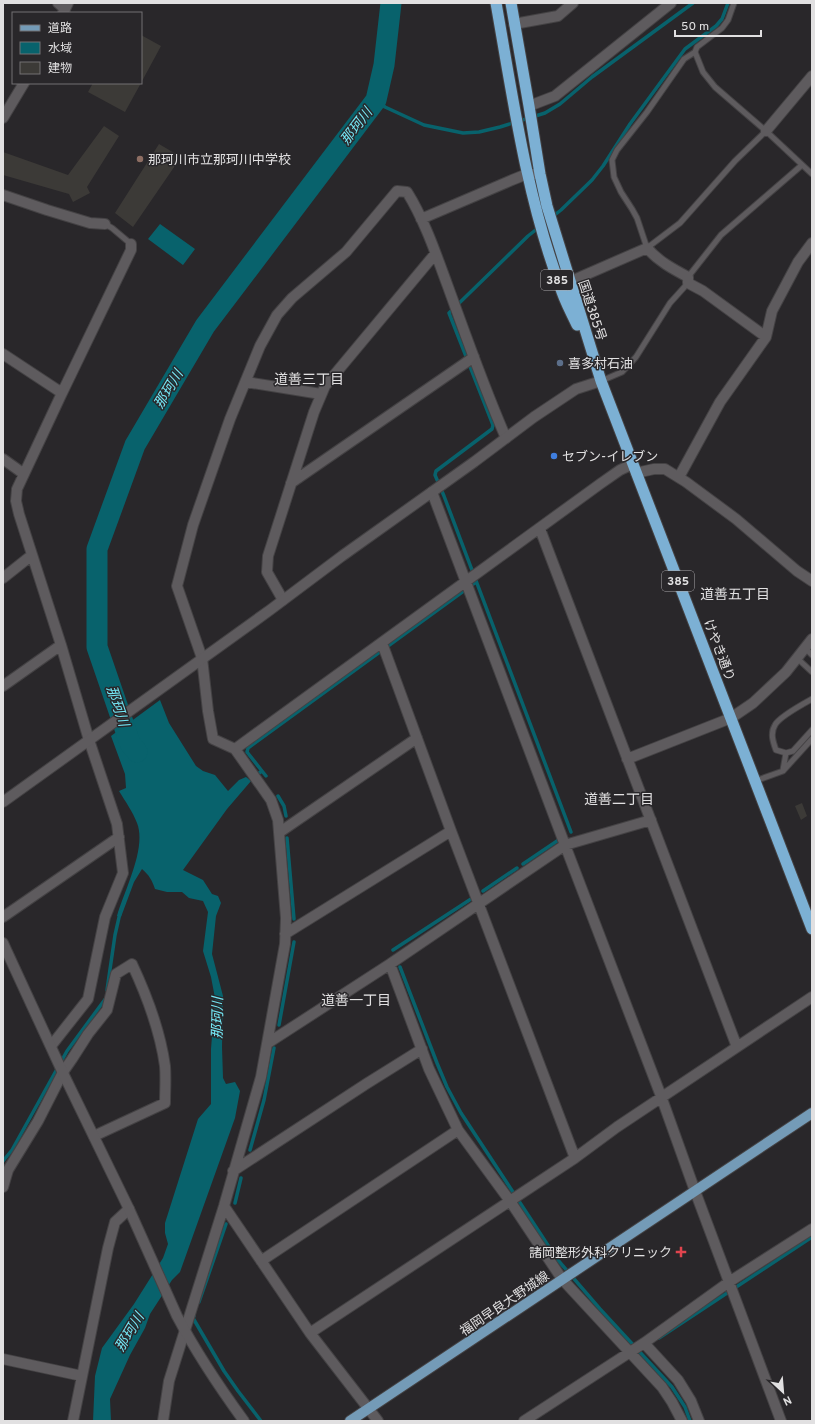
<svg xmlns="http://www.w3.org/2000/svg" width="815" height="1424" viewBox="0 0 815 1424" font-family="Overpass,'Noto Sans JP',sans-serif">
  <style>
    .water { fill: #08626c }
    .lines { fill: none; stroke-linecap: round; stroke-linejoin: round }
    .stream { stroke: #08626c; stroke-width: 3.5 }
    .river { stroke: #08626c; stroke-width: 21 }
    .building { fill: #3c3a37 }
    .service-casing { stroke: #444244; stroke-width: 7 }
    .minor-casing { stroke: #444244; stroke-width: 12 }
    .tertiary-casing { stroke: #444244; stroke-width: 12 }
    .primary-casing { stroke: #444244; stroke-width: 12 }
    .trunk-casing { stroke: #444244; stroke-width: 13 }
    .service { stroke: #5e5b5e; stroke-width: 5 }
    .minor { stroke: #5e5b5e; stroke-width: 10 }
    .tertiary { stroke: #5e5b5e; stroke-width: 10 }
    .primary { stroke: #749bb7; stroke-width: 10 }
    .trunk { stroke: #7cb0d4; stroke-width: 11 }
    .education-dot { fill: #8d6e63; stroke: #29272a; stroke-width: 1.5 }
    .service-dot { fill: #5c6f8a; stroke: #29272a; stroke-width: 1.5 }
    .shop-dot { fill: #3f7fe0; stroke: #29272a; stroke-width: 1.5 }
    .health-dot { fill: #e0444e; stroke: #29272a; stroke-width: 1.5 }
    .labels { text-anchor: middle; stroke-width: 3; stroke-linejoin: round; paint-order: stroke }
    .shield { fill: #29272a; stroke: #aaa8aa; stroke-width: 1 }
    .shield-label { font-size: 12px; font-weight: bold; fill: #e1e0e1 }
    .poi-label { font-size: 13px; fill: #e1e0e1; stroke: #29272a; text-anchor: start }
    .street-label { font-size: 13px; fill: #e1e0e1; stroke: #29272a }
    .water-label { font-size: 14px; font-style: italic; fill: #74e7f5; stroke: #29272a }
    .neighbourhood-label { font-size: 14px; fill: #e1e0e1; stroke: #29272a }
  </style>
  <rect width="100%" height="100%" fill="#29272a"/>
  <path class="water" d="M 160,224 L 195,249 L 183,265 L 148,239 Z
    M 160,700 L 169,723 L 196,766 L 203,771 L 215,775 L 228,791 L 239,780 L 246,777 L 251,781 L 227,809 L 183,870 L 203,880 L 212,894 L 218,896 L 221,903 L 216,916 L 212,954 L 223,996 L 222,1047 L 223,1078 L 226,1084 L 235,1082 L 240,1091 L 235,1118 L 180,1272 L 172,1280 L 150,1314 L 145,1328 L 130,1355 L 110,1399 L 111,1421 L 93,1421 L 95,1376 L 102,1348 L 134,1304 L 163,1258 L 168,1244 L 165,1233 L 165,1223 L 198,1119 L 211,1104 L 211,1049 L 215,998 L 211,977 L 203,951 L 208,912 L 203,901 L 189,898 L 182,892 L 167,892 L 155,889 C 152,880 149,875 142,869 L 134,882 L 121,917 L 117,916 C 124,891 147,848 137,823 C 133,812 125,801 119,791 L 126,788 L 125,774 L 111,736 Z"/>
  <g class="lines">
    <path class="stream" d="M 376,100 L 385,107 L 424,125 L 463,133 L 479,132 L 500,127 L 545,113 L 560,104 L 592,77 L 693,3
      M 262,771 L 266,776
      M 259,773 L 262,771 L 247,752 L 248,748 L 476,582
      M 278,796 L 284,806 L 286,816
      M 571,832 L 444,496 L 435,475 L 436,471 L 492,429 L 493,425 L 449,313 L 528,236 L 561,210 L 592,180 L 603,166 L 630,124 L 685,49 L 716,26 L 722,19 L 728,3
      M 287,838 L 294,919
      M 523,864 L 560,839
      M 483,891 L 517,868
      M 393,950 L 471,899
      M 400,967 L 437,1063 L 447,1087 L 461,1113 L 557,1259 L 600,1309 L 672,1387 L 685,1407 L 690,1421
      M 107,990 L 115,935 L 120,913
      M 279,1025 L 294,942
      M 250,1150 L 264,1100 L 274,1048
      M 3,1161 L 12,1150 L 67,1051 L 106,998
      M 235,1203 L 241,1178
      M 199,1302 L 226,1224
      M 194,1316 L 193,1318 L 224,1371 L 238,1391 L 261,1421
      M 659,1338 L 812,1237"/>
    <path class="river" d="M 137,752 L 130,743 L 97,647 L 97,549 L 135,445 L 205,326 L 376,100 L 384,65 L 391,3"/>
  </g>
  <path class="building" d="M 141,35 L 161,46 L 141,83 Z
    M 93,83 L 141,83 L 125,112 L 88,92 Z
    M 104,126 L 119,136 L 87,187 L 90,193 L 73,202 L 69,194 L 3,175 L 3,152 L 68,175 Z
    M 159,144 L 181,157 L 133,227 L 115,213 Z
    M 802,803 L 807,816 L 801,820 L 795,806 Z"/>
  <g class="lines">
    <defs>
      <path id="service" d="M 734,3 L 728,20 L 722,28 L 697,47 L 695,52 L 703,72 L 715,87 L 766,131 L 812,174
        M 695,52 L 684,59 L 647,112 L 617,150 L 612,160 L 614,177 L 621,192 L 632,209 L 637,218 L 647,248 L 680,223 L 735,161 L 766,131
        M 105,224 L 112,228 L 131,244
        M 688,277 L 721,235 L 802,165
        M 601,381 L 622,372 L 636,357 L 670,303 L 688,283
        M 805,648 L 812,655
        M 797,658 L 812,672
        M 812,699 C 803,704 779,717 775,725 C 770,733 773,742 776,750 L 786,753 L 793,751 L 812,730
        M 783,770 L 786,753
        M 755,781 L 783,771 L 812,739"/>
      <path id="minor" d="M 58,3 L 65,9
        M 514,24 L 558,16 L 573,3
        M 529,106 L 555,96 L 671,3
        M 766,131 L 812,76
        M 3,195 L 47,210 L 90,223 L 105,224
        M 421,219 L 512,180 L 527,174 L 540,174
        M 569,282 L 647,248 C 658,261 673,269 688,277 L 688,283 L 703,291 L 766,337
        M 3,354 L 62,393 L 131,250 L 131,244
        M 246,382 L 321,394
        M 3,459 L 24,474
        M 636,473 L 654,469 L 665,469 L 686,482 L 736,519 L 797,571 L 812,581
        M 679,477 L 720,402 L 766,337 L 772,311 L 798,262 L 812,243
        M 291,483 L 474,357
        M 432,492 L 565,845 L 661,1096 L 695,1191 L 781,1421
        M 540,529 L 737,1047
        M 3,578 L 32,555
        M 283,600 L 267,572 L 268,556 L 314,412 L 325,386 L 435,254
        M 382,643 L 451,831 L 575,1158
        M 3,686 L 61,645
        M 235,749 L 600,484 L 620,470 L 633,464
        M 627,759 L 731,718 L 753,703 L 786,672 L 812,639
        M 280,832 L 417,738
        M 3,917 L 119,837
        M 285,934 L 451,831
        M 390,964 L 429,1069 L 458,1130 L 510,1201 L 562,1279 L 662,1387 L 672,1402 L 682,1421
        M 268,1043 L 390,964 L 565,845 L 651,820
        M 51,1046 L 88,999 L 105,917 L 123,873 L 117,824 L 89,740 L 61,645 L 19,514 L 16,501 L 17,489 L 62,393
        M 233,1171 L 366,1084 L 422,1049
        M 3,1187 L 8,1170 L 38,1121 L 63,1072 L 72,1059 L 88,1034 L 107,1010 L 116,974 L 132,964 C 147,996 160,1030 165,1066 C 166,1078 165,1091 165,1103 L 94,1136
        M 224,1206 L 310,1333 L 378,1421
        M 261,1261 L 458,1130
        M 310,1333 L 575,1158 L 617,1127 L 812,997
        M 644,1343 L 678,1380 L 691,1401 L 699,1421
        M 3,1359 L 82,1376
        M 73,1421 L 108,1248 L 115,1222 L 129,1209
        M 163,1421 L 169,1381 L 224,1206 L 261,1077 L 285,944 L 286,918 L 278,820 L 271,800 L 235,749 L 213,739 L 208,711 L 202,658 L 177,586 L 193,525 L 230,419 L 260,346 L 277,315 L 292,298 L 346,252 L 397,191 L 407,192 C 424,219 436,254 447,284 C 466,336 484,388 506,438
        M 524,1421 L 644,1343 L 729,1282 L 812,1229"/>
      <path id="tertiary" d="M 63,13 L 68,3
        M 3,118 L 24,83
        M 3,802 L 270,610 L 342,556 L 474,462 L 534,417 L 576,389 L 601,381
        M 3,943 L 62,1071 L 129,1209 L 177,1316 C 196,1352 220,1388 244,1421"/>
      <path id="primary" d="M 350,1421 L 812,1113"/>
      <path id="trunk" d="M 496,3 C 513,98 526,195 560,286 C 564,300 571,312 577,325
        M 511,3 L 529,106 L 540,174 L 547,206 L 601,381 L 812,929"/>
    </defs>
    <use href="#service" class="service-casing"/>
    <use href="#minor" class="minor-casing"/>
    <use href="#tertiary" class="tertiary-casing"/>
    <use href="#primary" class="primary-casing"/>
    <use href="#trunk" class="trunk-casing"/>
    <use href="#service" class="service"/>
    <use href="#minor" class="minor"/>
    <use href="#tertiary" class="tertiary"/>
    <use href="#primary" class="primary"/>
    <use href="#trunk" class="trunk"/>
  </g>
  <circle class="education-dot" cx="140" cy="159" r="4"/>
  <circle class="service-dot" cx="560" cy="363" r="4"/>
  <circle class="shop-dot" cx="554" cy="456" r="4"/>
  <path class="health-dot" d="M679 1246h4v4h4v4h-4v4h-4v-4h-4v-4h4z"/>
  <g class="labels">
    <g class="shield">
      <rect x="541" y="270" width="32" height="20" rx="3"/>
      <rect x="662" y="571" width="32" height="20" rx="3"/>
    </g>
    <g class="shield-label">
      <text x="557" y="284">385</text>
      <text x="678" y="585">385</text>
    </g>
    <g class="poi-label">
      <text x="148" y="164">那珂川市立那珂川中学校</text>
      <text x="568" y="368">喜多村石油</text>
      <text x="562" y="461">セブン-イレブン</text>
      <text x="672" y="1257" text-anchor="end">諸岡整形外科クリニック</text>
    </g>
    <g class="street-label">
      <text transform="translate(593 310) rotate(72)" y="5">国道385号</text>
      <text transform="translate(720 650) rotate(69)" y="5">けやき通り</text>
      <text transform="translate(504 1303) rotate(-34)" y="5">福岡早良大野城線</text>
    </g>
    <g class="water-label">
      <text transform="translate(356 126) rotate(-53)" y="5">那珂川</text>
      <text transform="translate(168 389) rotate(-59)" y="5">那珂川</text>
      <text transform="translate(118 706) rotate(71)" y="5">那珂川</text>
      <text transform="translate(217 1018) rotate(-89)" y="5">那珂川</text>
      <text transform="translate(129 1332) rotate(-59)" y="5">那珂川</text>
    </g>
    <g class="neighbourhood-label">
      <text x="309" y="384">道善三丁目</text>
      <text x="735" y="599">道善五丁目</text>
      <text x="619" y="804">道善二丁目</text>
      <text x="356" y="1005">道善一丁目</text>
    </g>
  </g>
  <rect width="815" height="1424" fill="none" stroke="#e1e0e1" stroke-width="8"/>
  <rect x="12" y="12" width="130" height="72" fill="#29272a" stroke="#737173"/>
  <rect x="20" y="25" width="20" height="6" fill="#749bb7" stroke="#737173"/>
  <text x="48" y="32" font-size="12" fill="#e1e0e1">道路</text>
  <rect x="20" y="42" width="20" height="12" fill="#08626c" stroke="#737173"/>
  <text x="48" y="52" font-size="12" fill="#e1e0e1">水域</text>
  <rect x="20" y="62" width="20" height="12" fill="#3c3a37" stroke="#737173"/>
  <text x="48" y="72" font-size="12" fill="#e1e0e1">建物</text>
  <g transform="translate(783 1392) rotate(154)" stroke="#29272a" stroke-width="3" paint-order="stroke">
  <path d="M0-3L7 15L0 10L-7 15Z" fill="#e1e0e1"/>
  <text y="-6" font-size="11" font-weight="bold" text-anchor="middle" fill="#e1e0e1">N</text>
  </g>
  <path d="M675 30v6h86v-6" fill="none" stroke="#e1e0e1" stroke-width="2"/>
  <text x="681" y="30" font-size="12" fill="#e1e0e1" stroke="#29272a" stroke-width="3" paint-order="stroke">50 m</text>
</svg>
